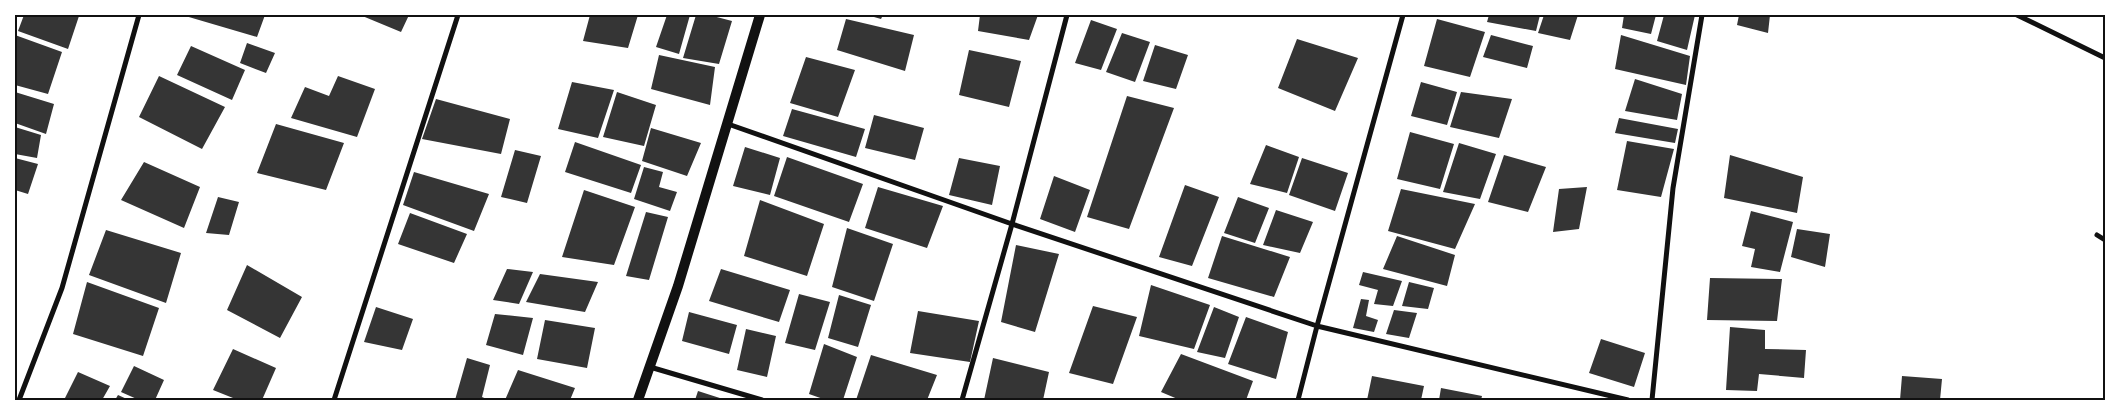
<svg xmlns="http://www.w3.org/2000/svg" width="2120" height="415" viewBox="0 0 2120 415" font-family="'Varela Round',sans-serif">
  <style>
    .building { fill: #353535 }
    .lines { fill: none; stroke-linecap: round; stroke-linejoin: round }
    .minor { stroke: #111; stroke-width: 5 }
    .secondary { stroke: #111; stroke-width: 10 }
    .neatline { fill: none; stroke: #111; stroke-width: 2 }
  </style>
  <rect width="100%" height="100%" fill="#fff"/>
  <path class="building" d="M 24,15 L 79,16 L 68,49 L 18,31 Z
    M 182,15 L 265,15 L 257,37 Z
    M 360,15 L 409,15 L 401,32 Z
    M 590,15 L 638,15 L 628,48 L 583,41 Z
    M 667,15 L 690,15 L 679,54 L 656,47 Z
    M 696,15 L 709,15 L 732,21 L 719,64 L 683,58 Z
    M 867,15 L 883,15 L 881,19 Z
    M 980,15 L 1038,15 L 1029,40 L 978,31 Z
    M 1489,15 L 1540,15 L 1536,31 L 1487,22 Z
    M 1544,15 L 1578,15 L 1570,40 L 1538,33 Z
    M 1624,15 L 1656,15 L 1651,34 L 1622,28 Z
    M 1664,15 L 1695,15 L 1687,50 L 1657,41 Z
    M 1739,15 L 1770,15 L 1768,33 L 1737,25 Z
    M 846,19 L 914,35 L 905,71 L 837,50 Z
    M 1437,19 L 1485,32 L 1470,77 L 1424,66 Z
    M 1091,20 L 1117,29 L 1101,70 L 1075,63 Z
    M 1122,33 L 1150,42 L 1135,82 L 1106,72 Z
    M 15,35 L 62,52 L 48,94 L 15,85 Z
    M 1491,35 L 1533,46 L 1527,68 L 1483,57 Z
    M 1621,35 L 1690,56 L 1686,85 L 1615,69 Z
    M 1297,39 L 1358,58 L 1335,111 L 1278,88 Z
    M 247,43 L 275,53 L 266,73 L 240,63 Z
    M 1155,45 L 1188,55 L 1176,89 L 1143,81 Z
    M 191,46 L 245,70 L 232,100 L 177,75 Z
    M 969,50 L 1021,61 L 1009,107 L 959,95 Z
    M 659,55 L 715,67 L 710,105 L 651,89 Z
    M 806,57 L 855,70 L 838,117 L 790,103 Z
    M 159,76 L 225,107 L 202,149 L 139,117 Z
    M 338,76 L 375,89 L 357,137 L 291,118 L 305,87 L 329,96 Z
    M 1635,79 L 1682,94 L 1677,120 L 1625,111 Z
    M 572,82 L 614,90 L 598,138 L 558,129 Z
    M 1421,82 L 1457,92 L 1447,125 L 1411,116 Z
    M 15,92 L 54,104 L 46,134 L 15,123 Z
    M 617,92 L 656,105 L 644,146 L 603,137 Z
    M 1461,92 L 1512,99 L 1499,138 L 1450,127 Z
    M 1127,96 L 1174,108 L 1129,229 L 1087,217 Z
    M 436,99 L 510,119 L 501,154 L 422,139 Z
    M 792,109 L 865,129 L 856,157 L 783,136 Z
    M 874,115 L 924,128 L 915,160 L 865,148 Z
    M 1619,118 L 1678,129 L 1675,143 L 1615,133 Z
    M 276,124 L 344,143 L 326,190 L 257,173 Z
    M 15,127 L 41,135 L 37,158 L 15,154 Z
    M 651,128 L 701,143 L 687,176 L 642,161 Z
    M 1410,132 L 1454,144 L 1440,189 L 1397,179 Z
    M 1627,141 L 1674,149 L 1661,197 L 1617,190 Z
    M 575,142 L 641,165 L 631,193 L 565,172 Z
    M 1459,143 L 1496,154 L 1480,199 L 1443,192 Z
    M 1266,145 L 1299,157 L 1287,193 L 1250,184 Z
    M 745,147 L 780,158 L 770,195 L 733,186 Z
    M 515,150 L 541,156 L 527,203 L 501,197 Z
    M 1504,155 L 1546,167 L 1528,212 L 1488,202 Z
    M 1730,155 L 1803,177 L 1797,213 L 1724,198 Z
    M 787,157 L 863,184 L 849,222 L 774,196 Z
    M 15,158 L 38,164 L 28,194 L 15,190 Z
    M 959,158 L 1000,166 L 992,205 L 949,195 Z
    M 1302,158 L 1348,173 L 1335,211 L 1289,195 Z
    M 144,162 L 200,187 L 184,228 L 121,200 Z
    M 644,167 L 663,172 L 659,187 L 677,192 L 670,211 L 634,199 Z
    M 414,172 L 489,194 L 474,231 L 403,205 Z
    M 1054,176 L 1090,190 L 1075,232 L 1040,219 Z
    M 1185,185 L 1219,197 L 1192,266 L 1159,257 Z
    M 878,187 L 943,206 L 927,248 L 865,228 Z
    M 1587,187 L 1579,229 L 1553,232 L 1559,189 Z
    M 1401,189 L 1475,204 L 1455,249 L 1388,231 Z
    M 584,190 L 635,207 L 614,265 L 562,257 Z
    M 218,197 L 239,202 L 229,235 L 206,233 Z
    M 1238,197 L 1269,208 L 1255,243 L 1224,233 Z
    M 760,200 L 824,224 L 807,276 L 744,256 Z
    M 1276,210 L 1313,222 L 1300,253 L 1263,245 Z
    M 1751,211 L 1793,222 L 1780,272 L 1751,267 L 1755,249 L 1742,246 Z
    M 646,212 L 668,217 L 649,280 L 626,276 Z
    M 410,213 L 467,234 L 454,263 L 398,244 Z
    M 847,228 L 893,244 L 874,301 L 832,287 Z
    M 1797,229 L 1830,234 L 1825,267 L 1791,257 Z
    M 106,230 L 181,253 L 166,303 L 89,275 Z
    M 1222,236 L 1290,257 L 1274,297 L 1208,278 Z
    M 1397,236 L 1455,255 L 1447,286 L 1383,269 Z
    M 1016,245 L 1059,254 L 1035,332 L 1001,322 Z
    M 247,265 L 302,297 L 280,338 L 227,310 Z
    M 507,269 L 533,272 L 519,304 L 493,300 Z
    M 721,269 L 790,290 L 779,322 L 709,301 Z
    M 1363,272 L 1402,281 L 1393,306 L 1374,304 L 1378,290 L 1359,285 Z
    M 540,274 L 598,282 L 585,312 L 526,302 Z
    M 1710,278 L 1782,279 L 1777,321 L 1707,320 Z
    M 87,282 L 159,308 L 143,356 L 73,334 Z
    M 1409,282 L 1434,288 L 1428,309 L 1402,306 Z
    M 1151,285 L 1210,305 L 1194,349 L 1139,336 Z
    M 799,294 L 830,302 L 815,350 L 785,343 Z
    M 839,295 L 871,305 L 858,347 L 828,338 Z
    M 1361,299 L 1369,300 L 1366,316 L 1378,320 L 1374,332 L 1353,328 Z
    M 1093,306 L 1137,317 L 1113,384 L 1069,373 Z
    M 376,307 L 413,319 L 402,350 L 364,342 Z
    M 1214,307 L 1239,317 L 1225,358 L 1197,352 Z
    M 1394,310 L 1417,313 L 1409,338 L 1386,334 Z
    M 918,311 L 979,321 L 970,362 L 910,353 Z
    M 689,312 L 737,325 L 729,354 L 682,341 Z
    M 495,314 L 533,318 L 523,355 L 486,345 Z
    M 1246,317 L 1288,332 L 1276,379 L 1228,364 Z
    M 545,320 L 595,328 L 587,368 L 537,359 Z
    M 1730,327 L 1765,330 L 1765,349 L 1806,350 L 1804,378 L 1759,374 L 1757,391 L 1726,390 Z
    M 746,329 L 776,336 L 767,377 L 737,370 Z
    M 1601,339 L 1645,353 L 1634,387 L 1589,373 Z
    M 824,344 L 857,357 L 843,400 L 826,400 L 809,394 Z
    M 233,349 L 276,368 L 262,400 L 238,400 L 213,390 Z
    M 1181,354 L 1253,381 L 1246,400 L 1180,400 L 1161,392 Z
    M 871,355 L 937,375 L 927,400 L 856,400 Z
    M 467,358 L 490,365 L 482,397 L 489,400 L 455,400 Z
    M 993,358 L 1049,372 L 1043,400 L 984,400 Z
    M 134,366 L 164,380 L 155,400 L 139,400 L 121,392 Z
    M 518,370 L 575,388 L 570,400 L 505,400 Z
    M 78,372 L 110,386 L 102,400 L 64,400 Z
    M 1372,376 L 1424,386 L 1421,400 L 1367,400 Z
    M 1902,376 L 1942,379 L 1940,400 L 1900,400 Z
    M 1441,388 L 1482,396 L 1481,400 L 1439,400 Z
    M 698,391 L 726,400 L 695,400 Z
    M 118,395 L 129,400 L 115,400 Z"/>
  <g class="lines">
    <path class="minor" d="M 2017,15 L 2105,58
      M 728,124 L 1012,224 L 1317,326 L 1628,400
      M 2097,235 L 2105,240
      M 650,367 L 762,400
      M 19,400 L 62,288 L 139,15
      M 334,400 L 458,15
      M 962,400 L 1012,224 L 1067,15
      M 1298,400 L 1317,326 L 1403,15
      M 1652,400 L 1673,188 L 1702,15"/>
    <path class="secondary" d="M 638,400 L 678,286 L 760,15"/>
  </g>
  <rect width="2120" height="415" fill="none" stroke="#ffffff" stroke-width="32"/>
  <rect x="16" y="16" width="2088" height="383" class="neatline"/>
</svg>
